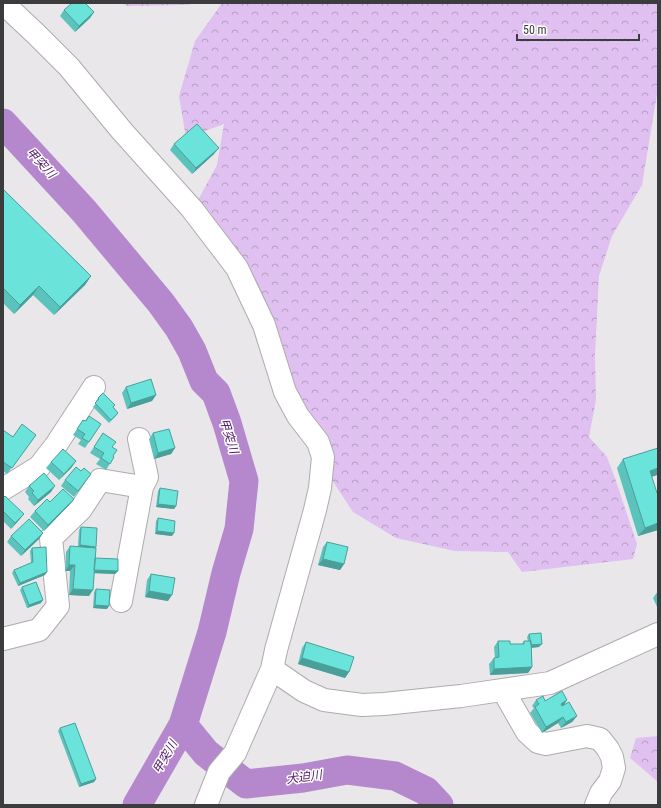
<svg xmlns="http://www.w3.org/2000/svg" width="661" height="808" viewBox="0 0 661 808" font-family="'Roboto Condensed','Noto Sans JP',sans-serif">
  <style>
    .forest { fill: url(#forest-crowns) }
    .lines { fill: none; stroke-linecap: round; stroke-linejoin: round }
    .river { stroke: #b588cd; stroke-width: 29 }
    .minor-casing { stroke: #aeabaf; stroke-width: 24 }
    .minor { stroke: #fff; stroke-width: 22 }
    .wall { fill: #5bc3bc }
    .shaded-wall { fill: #4a9f99 }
    .building { fill: #6ae3db; stroke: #4a9f99 }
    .labels { text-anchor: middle; stroke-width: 3; stroke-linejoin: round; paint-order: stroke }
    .water-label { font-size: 12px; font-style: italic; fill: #51176a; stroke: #fff }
  </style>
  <defs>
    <pattern id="forest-crowns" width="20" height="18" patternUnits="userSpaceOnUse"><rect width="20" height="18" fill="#dfc0f0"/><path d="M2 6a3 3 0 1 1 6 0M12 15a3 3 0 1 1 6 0" fill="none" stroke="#b69dc4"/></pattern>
  </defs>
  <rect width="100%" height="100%" fill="#eae7eb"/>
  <path class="forest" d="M 122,3 L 202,3 L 182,5 L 127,6 Z
    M 222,3 L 658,3 L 658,88 L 642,185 L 612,236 L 599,276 L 595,355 L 596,400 L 589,437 L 607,457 L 615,478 L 637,544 L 633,559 L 522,572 L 508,552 L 455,551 L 396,538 L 353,512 L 330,477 L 297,395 L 282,346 L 258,290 L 223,230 L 197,202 L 217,165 L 224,124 L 186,138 L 179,96 L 195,41 Z
    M 658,736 L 658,782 L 630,758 L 636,738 Z"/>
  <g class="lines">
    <path class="river" d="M 3,123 L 84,211 L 161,303 L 179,328 L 192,351 L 204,381 L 216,393 L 227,423 L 244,481 L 239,529 L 226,573 L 212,632 L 183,725 L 137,805
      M 183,725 L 206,753 L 246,784 L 303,778 L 347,770 L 395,776 L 426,791 L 439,805"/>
    <defs>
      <path id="minor" d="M 3,3 L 36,34 L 69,67 L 122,131 L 192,209 L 237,268 L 264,325 L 285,392 L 298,416 L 318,442 L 323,457 L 320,488 L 315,510 L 276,650 L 272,669 L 235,753 L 219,772 L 206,805
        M 139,439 L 147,477 L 142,487
        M 3,489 L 39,467 L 56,445 L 94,387
        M 3,639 L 39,630 L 58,606 L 51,538 L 81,509 L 100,480 L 142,487 L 121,601
        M 272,669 L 304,691 L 324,700 L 362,705 L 384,704 L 461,696 L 550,683 L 658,634
        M 503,690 L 527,732 L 538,742 L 546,744 L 587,736 L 600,739 L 608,749 L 612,757 L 614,768 L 610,781 L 601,793 L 596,805"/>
    </defs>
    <use href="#minor" class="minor-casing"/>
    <use href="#minor" class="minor"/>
  </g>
  <path class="wall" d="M 64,10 L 94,12 L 90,18 L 75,32 L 60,16 Z
    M 174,144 L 214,154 L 192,174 L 170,150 Z
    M 3,189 L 91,276 L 85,285 L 54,315 L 33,295 L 14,314 L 3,303 Z
    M 126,387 L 156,395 L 152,401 L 127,409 L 122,393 Z
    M 98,398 L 115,405 L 113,408 L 118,413 L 116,416 L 109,423 L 93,407 L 97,402 L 96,401 Z
    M 83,420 L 86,421 L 101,424 L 85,448 L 78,444 L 81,440 L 73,435 Z
    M 3,430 L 13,437 L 36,435 L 7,474 L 3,471 Z
    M 103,433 L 112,447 L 113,456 L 114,457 L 106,470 L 96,464 L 100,459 L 90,453 Z
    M 153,433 L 175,448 L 171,454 L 154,459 L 149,439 Z
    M 623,459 L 652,477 L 658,530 L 638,536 L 617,468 Z
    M 51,462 L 72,467 L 59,480 L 46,468 Z
    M 81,471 L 91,474 L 74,497 L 61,486 L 65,480 Z
    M 29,486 L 51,492 L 34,506 L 28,499 L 29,497 L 25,492 Z
    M 160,488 L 176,506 L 174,509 L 156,507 L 158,491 Z
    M 3,498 L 24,514 L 19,520 L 11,529 L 3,521 Z
    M 74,499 L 69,505 L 44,531 L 30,517 L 35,511 Z
    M 158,518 L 172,536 L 155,534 L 156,521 Z
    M 81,527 L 95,548 L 95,558 L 118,571 L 115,574 L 94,573 L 89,596 L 69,595 L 70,571 L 65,571 L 66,552 L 70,546 L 78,546 L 79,530 Z
    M 43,533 L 39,539 L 21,556 L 7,542 L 11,536 Z
    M 327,542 L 344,564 L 340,570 L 318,565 L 323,547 Z
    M 32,548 L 45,575 L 18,586 L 12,573 L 14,570 L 31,563 L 30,551 Z
    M 151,574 L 168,601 L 145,597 L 147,580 Z
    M 22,587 L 41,603 L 27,608 L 20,590 Z
    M 96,589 L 107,609 L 93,608 L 94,592 Z
    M 658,591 L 658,609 L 653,598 Z
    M 529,634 L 539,647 L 531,648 L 532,667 L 528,673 L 490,675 L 489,664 L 494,658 L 495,658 L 494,647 L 498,641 L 510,644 L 522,644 L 524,641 L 528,641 L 527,637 Z
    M 306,642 L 349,672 L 345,678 L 298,664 L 302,648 Z
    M 536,700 L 545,701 L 567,700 L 564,705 L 577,716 L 572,722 L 561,728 L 558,723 L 542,733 L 530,713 L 534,708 L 532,706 Z
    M 60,728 L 96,779 L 94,782 L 79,787 L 58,731 Z"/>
  <path class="shaded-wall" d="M 94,12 L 90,18 L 75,32 L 79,26 Z
    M 219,148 L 214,154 L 192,174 L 196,168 Z
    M 91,276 L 85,285 L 54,315 L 60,307 Z
    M 39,286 L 33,295 L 14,314 L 20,305 Z
    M 156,395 L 152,401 L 127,409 L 131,403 Z
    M 175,448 L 171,454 L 154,459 L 158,453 Z
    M 76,461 L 72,467 L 59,480 L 64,474 Z
    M 658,468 L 658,475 L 644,479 L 650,471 Z
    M 55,486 L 51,492 L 34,506 L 38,500 Z
    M 74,499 L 69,505 L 44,531 L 48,525 Z
    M 158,504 L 176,506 L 174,509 L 156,507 Z
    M 24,514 L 19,520 L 11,529 L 15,523 Z
    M 658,523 L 658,530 L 638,536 L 645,528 Z
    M 157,531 L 174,533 L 172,536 L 155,534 Z
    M 43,533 L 39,539 L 21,556 L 25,550 Z
    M 80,545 L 96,547 L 93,550 L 78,549 Z
    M 323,559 L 344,564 L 340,570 L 318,565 Z
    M 69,565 L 75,565 L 70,571 L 65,571 Z
    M 94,570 L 118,571 L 115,574 L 92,573 Z
    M 47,572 L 45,575 L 18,586 L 20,583 Z
    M 73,589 L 93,590 L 89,596 L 69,595 Z
    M 149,591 L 172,595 L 168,601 L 145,597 Z
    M 43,600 L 41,603 L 27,608 L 29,605 Z
    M 95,605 L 109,606 L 107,609 L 93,608 Z
    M 542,644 L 539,647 L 528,648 L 530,645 Z
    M 302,658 L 349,672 L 345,678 L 298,664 Z
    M 532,667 L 528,673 L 490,675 L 494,669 Z
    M 567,700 L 563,706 L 561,704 Z
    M 577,716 L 572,722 L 561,728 L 566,722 Z
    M 563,717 L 558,723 L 542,733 L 546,727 Z
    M 96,779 L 94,782 L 79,787 L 81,784 Z"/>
  <path class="building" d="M 72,3 L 85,3 L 94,12 L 79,26 L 64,10 Z
    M 197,124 L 219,148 L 196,168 L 174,144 Z
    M 3,189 L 91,276 L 60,307 L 39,286 L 20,305 L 3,288 Z
    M 151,379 L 156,395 L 131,403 L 126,387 Z
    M 103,393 L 115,405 L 113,407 L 118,413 L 111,420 L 95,403 L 99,399 L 98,398 Z
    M 89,416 L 101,424 L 89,442 L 82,438 L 85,434 L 77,429 L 83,420 L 86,421 Z
    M 22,424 L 36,435 L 12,468 L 3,462 L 3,430 L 13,437 Z
    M 169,429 L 175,448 L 158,453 L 153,433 Z
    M 103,433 L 116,442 L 112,447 L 117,450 L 113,456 L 114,457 L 110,464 L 101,458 L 104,453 L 94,447 Z
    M 658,448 L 658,468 L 650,471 L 657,493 L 658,492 L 658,523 L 645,528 L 623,459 Z
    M 63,449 L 76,461 L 64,474 L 51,462 Z
    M 76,467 L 81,471 L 84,468 L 91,474 L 78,491 L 65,480 Z
    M 44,473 L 55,486 L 38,500 L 32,493 L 34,491 L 29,486 Z
    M 160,488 L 178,491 L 176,506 L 158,504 Z
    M 63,489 L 74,499 L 48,525 L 35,511 L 47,499 L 50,502 Z
    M 5,496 L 24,514 L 15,523 L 4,512 L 3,513 L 3,498 Z
    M 158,518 L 175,521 L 174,533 L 157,531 Z
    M 29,519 L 43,533 L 25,550 L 11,536 Z
    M 81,527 L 97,528 L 96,547 L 80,545 Z
    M 327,542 L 348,547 L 344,564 L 323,559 Z
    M 70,546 L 96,548 L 93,590 L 73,589 L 75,565 L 69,565 Z
    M 46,547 L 47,572 L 20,583 L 14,570 L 33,562 L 32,548 Z
    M 95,558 L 118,559 L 118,571 L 94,570 Z
    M 151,574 L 175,578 L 172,595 L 149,591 Z
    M 36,582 L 43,600 L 29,605 L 22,587 Z
    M 96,589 L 110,590 L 109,606 L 95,605 Z
    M 541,633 L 542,644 L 531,645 L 529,634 Z
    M 498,641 L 510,641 L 510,644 L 524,644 L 524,641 L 531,641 L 532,667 L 494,669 L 494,658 L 499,657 Z
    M 306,642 L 354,657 L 349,672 L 302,658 Z
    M 562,691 L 567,700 L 561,704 L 562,706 L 569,702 L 577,716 L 566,722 L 563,717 L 546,727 L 535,707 L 539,704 L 536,700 L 543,696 L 545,701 Z
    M 75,723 L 96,779 L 81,784 L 60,728 Z"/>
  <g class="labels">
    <g class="water-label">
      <text transform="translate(41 163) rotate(47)" y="4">甲突川</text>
      <text transform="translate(229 436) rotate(72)" y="4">甲突川</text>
      <text transform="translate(165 757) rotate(-60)" y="4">甲突川</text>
      <text transform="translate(304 777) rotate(-8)" y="4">犬迫川</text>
    </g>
  </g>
  <rect width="661" height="808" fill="none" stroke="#3c3b3d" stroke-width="8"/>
  <path d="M517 34v6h122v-6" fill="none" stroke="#3c3b3d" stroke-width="2"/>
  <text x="523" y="34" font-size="12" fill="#3c3b3d" stroke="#ffffff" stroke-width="3" paint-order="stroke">50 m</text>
</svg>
